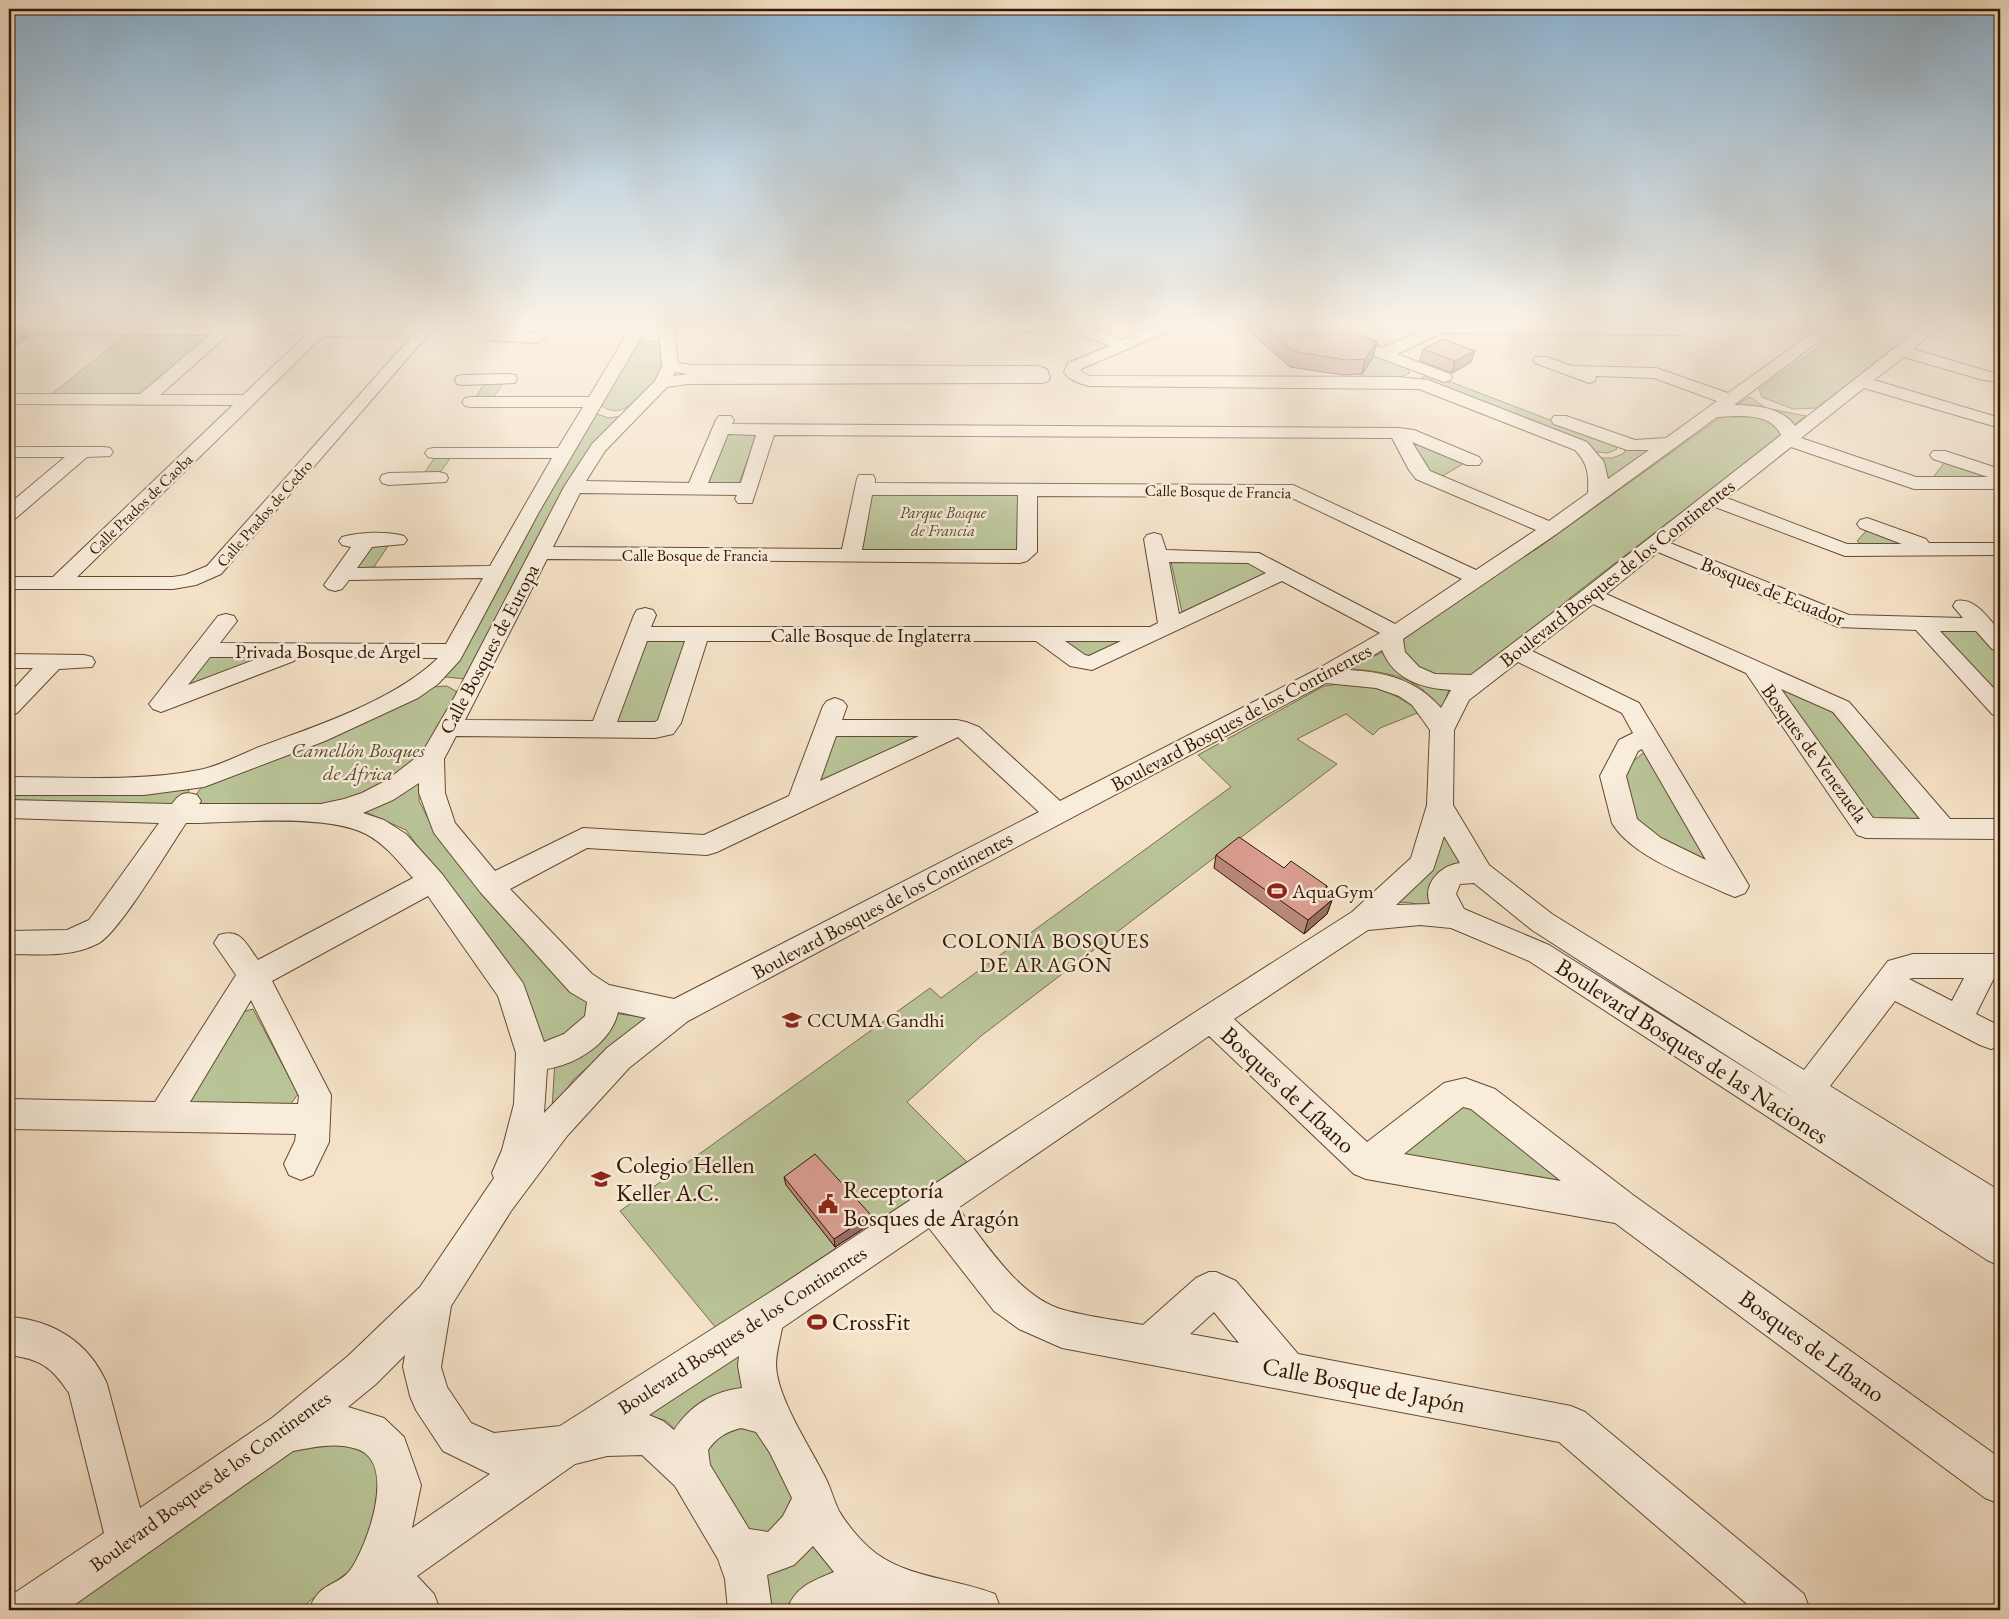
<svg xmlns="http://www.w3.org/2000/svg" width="2009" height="1619" viewBox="0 0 2009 1619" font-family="'EB Garamond',serif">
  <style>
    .green { fill: #b9c498; stroke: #766e4c }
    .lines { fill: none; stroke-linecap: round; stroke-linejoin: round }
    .minor-casing { stroke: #634a32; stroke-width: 2 }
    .minor { fill: #f8ecdb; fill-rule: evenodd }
    .wall { fill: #bc897e; stroke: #321700 }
    .shaded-wall { fill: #996f67; stroke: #321700 }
    .building { fill: #db9f93; stroke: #321700 }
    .labels { text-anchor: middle; stroke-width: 5; stroke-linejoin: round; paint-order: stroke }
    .far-street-label { font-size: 16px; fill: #321700; stroke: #f8ecdb }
    .far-park-label { font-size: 16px; font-style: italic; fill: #5a4b2e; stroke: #f8ecdb }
    .street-label { font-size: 20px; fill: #321700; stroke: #f8ecdb }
    .park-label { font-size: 20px; font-style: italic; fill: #5a4b2e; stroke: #f8ecdb }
    .poi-label { font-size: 20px; fill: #321700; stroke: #f8ecdb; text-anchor: start }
    .neighbourhood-label { font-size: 21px; letter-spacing: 1px; fill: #321700; stroke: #f8ecdb }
    .near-street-label { font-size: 24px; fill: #321700; stroke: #f8ecdb }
    .near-poi-label { font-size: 24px; fill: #321700; stroke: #f8ecdb; text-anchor: start }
  </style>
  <rect width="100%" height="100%" fill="#f5e2c8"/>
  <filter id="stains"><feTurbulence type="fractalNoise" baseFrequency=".004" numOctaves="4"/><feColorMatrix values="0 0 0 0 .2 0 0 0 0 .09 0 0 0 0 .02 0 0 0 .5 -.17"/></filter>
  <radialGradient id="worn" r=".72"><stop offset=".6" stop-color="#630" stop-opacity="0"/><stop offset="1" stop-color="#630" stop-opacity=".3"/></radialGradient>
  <path class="green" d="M 1853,322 L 1926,322 L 1817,408 L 1793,409 L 1762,397 L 1759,389 Z
    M 129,333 L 212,334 L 143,395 L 49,396 Z
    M 657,341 L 662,344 C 662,353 663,364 661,372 C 659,379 650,386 645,391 C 633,403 620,419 602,406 L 606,395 L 639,342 Z
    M 1374,355 L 1407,368 L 1410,373 L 1396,379 L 1359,379 Z
    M 1433,375 L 1615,445 L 1617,449 L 1608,453 L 1597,452 L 1421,380 L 1422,377 Z
    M 490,382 L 504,382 L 493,398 L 475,399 L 482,387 Z
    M 1750,397 L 1766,408 L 1806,416 L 1790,428 L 1732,407 Z
    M 1730,412 L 1775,420 L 1782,435 L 1571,597 L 1480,675 L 1460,678 L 1431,674 L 1402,657 L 1402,640 L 1488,578 L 1538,548 L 1725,414 Z
    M 594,413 L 609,418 L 621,416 L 608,428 L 589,451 L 465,679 L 447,677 L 434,680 Z
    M 724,434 L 758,434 L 738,485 L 706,484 Z
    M 1411,441 L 1466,462 L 1441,477 L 1423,471 Z
    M 1657,448 L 1601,488 L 1597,458 L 1612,458 L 1623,454 L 1626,449 Z
    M 436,456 L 452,456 L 438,475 L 424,473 Z
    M 1945,462 L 1993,478 L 1930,481 Z
    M 870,493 L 1024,494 L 1021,551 L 859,550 Z
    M 1866,531 L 1875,531 L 1904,545 L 1863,545 L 1857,541 Z
    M 390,543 L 374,567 L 350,569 L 366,544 Z
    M 1171,562 L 1251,562 L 1271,572 L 1182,612 Z
    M 1934,629 L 1976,630 L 2000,655 L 2000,702 Z
    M 640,634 L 698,634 L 664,728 L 602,729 Z
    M 1063,640 L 1132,640 L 1089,660 Z
    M 1387,650 L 1451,689 L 1448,692 L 1441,715 C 1426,677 1387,672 1351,669 L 1353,666 Z
    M 206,652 L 277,655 L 168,699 Z
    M 1767,678 L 1833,707 L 1931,824 L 1878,824 Z
    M 1348,683 C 1378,687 1396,693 1420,712 L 1380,728 L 1373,735 L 1346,714 L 1297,739 L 1337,764 L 981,1036 L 907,1102 L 967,1162 L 873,1224 L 817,1162 L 787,1185 L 836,1248 L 716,1328 L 620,1211 L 930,988 L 941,998 L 1231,787 L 1198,755 L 1324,686 Z
    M 447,686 L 459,693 L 413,767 L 338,807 L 201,806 L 195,796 L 204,784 L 431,687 Z
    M 931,731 L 816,786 L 832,733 Z
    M 1648,749 L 1719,872 L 1658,843 L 1631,815 L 1625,768 Z
    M 420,777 L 419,801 L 438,838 L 487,900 L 548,965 L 595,1009 L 588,1025 L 543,1047 L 520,990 L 406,830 L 361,810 Z
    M 193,783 L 182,804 L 163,806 L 9,803 L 9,790 L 172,790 Z
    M 1432,807 L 1470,867 L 1434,911 C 1413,901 1405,901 1382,904 L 1424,837 Z
    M 253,1009 L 298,1094 L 290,1105 L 178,1103 L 230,1015 Z
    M 613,1013 L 634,1016 L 651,1013 L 574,1079 L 552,1109 L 555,1060 Z
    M 1467,1101 L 1590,1191 L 1386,1164 Z
    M 745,1342 L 750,1401 L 678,1439 C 670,1417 662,1419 641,1416 Z
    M 721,1423 L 762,1425 L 795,1489 L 797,1511 L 766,1540 L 749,1535 L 702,1459 Z
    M 350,1435 L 376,1461 L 382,1500 L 375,1530 L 352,1569 L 298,1610 L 54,1610 L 295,1438 Z
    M 811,1525 L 848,1571 L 830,1579 L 792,1610 L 768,1610 L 756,1567 Z"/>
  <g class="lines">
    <defs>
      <path id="minor" d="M 227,322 L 235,323 L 238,326 L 160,395 L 243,395 L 305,336 L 288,334 L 285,331 L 288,328 L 419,327 L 424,322 L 439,322 L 221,574 L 196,585 L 173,589 L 9,589 L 9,577 L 53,577 L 233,405 L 9,404 L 9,394 L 140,394 L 210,335 L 9,334 L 9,324 L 220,326 ZM 323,336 L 411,337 L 207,566 L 185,575 L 173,577 L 77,577 Z
        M 634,322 L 650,322 L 539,512 L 460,660 L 438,684 L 418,698 L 325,741 L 204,787 L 144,795 L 9,795 L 9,777 C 72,777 137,782 199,770 C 219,766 240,755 259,747 C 317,726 395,700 438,658 L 297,657 L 294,661 L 169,709 L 161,712 L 153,709 L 149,704 L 218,616 L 226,614 L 234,616 L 237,621 L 220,643 L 446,644 L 483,578 L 349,580 L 342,589 L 335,591 L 328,589 L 324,585 L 351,547 L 342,545 L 339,541 L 342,537 C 360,532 386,531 404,536 L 407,540 L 404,544 L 372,547 L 357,568 L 490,566 L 552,458 L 434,458 L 428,457 L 425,453 L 428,449 L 434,448 L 558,448 L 583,407 L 471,407 L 465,406 L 462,402 L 465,398 L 471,397 L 589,397 ZM 210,657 L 262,657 L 188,685 Z
        M 658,322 L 934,323 L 942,328 L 934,333 L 674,330 L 678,363 L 692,365 L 1037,366 L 1047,369 L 1050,378 L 1048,381 L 1042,383 L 688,384 L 667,387 L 605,451 L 586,481 L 689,483 L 716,420 L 719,416 L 731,416 L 734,420 L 732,424 L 1398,428 L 1414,430 L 1479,457 L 1482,461 L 1479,465 L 1467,465 L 1412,442 L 1430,471 L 1549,521 L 1588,493 C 1589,475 1588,463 1575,450 L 1419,389 L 1089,386 C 1079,383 1070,381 1064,372 L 1068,363 L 1109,346 L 1076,332 L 1015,332 L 1007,327 L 1015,322 L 1078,322 L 1122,340 L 1164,322 L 1185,322 L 1183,325 L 1081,369 L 1081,371 L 1089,376 L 1398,377 L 1428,380 L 1587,442 L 1604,462 L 1608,479 L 1649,450 L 1627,450 L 1554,424 L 1551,420 L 1554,416 L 1566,416 L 1635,440 L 1666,438 L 1717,401 L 1654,378 L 1596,376 L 1595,381 L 1589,383 L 1535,363 L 1533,360 L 1535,357 L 1547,357 L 1572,366 L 1656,368 L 1728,393 L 1828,322 L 1845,322 L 1734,405 C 1754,405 1782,407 1795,426 L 1928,322 L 1945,322 L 1913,349 L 1990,372 L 2000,372 L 2000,382 L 1983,380 L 1904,357 L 1874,380 L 2000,418 L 2000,428 L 1864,388 L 1801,438 L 1916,477 L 1988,477 L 1933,459 L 1930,455 L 1933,451 L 1945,451 L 2000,469 L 2000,489 L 1914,489 L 1791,447 L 1727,498 L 1847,544 L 1902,544 L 1860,528 L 1857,524 L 1860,520 L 1867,518 L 1926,539 L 1929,543 L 2000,543 L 2000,555 L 1845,556 L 1715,507 L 1670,543 L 1849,615 L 1963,618 L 1953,606 L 1956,601 C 1975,597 1988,618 2000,631 L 2000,651 L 1992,649 L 1976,631 L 1940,631 L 2000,695 L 2000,717 L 1992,714 L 1916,630 L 1838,627 L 1658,552 L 1606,594 L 1849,702 L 1950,819 L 2000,819 L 2000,839 L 1866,838 L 1857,835 L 1746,673 L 1593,604 L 1532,651 L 1639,703 L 1745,879 L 1749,886 L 1745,893 L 1735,897 L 1725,893 C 1691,877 1631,856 1612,823 L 1600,776 L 1619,740 L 1633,733 L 1622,713 L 1518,662 L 1469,700 L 1454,730 L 1453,805 L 1489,865 L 1552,914 L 1804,1070 L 1888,961 L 1913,954 L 2000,954 L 2000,978 L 1994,978 L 1976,1014 L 2000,1026 L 2000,1046 L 1991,1049 L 1980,1045 L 1895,1001 L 1830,1086 L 2000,1191 L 2000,1227 L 1997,1226 L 2000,1228 L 2000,1266 L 1987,1260 L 1529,961 L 1451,928 L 1420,925 L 1368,930 L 1234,1019 L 1367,1142 L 1444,1083 L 1465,1078 L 1495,1089 L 1633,1195 L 2000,1458 L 2000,1504 L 1985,1498 L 1615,1223 L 1366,1179 L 1354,1174 L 1209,1036 L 958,1208 C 986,1243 1019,1298 1064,1310 C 1089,1317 1117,1320 1143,1325 L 1196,1278 L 1209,1272 L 1216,1272 L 1236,1281 L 1298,1354 L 1571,1406 L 1585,1412 L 1804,1594 L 1810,1610 L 1754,1610 L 1559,1442 L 1062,1348 L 1019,1329 L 994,1311 L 929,1228 L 782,1328 C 780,1340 776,1353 776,1365 C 777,1399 811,1448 826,1479 C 831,1489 834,1501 839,1511 C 848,1526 863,1544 877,1554 C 910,1578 957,1579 995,1594 L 1001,1610 L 787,1610 C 795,1587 812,1581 834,1572 L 813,1546 L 794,1565 L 767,1575 L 772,1610 L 728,1610 L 725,1579 L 718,1559 L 675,1486 L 642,1455 L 607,1456 L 575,1464 L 417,1576 L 434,1594 L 440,1610 L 382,1610 L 372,1608 L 368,1610 L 309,1610 C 319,1581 338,1587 351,1569 C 367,1545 398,1463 357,1449 C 335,1442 315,1447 293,1451 L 67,1610 L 9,1610 L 13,1594 L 104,1533 L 69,1393 C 51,1366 40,1359 9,1355 L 9,1317 C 53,1320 89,1342 107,1384 L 140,1508 L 272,1418 L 348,1356 L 420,1287 L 494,1178 L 492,1173 L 502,1150 L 514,1104 L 516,1053 L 498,996 L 428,896 L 272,981 L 331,1095 L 329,1142 L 313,1175 L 301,1180 L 289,1175 L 284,1164 L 295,1141 L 296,1134 L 9,1129 L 9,1099 L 155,1102 L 236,975 L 214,943 L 219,935 C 241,928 246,944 258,960 L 413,878 C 399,862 385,844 366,834 C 325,813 234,823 186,823 C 170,847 119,932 99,943 C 71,958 39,954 9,954 L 9,931 L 67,930 L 89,920 L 159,823 L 9,818 L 9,800 L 172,804 C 179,794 184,791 197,795 L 201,801 L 199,804 L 321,804 L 344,799 L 362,793 L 387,780 L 422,753 L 454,698 L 564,487 L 592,444 L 655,381 L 662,366 ZM 675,372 L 688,374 L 673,376 ZM 1733,416 C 1751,416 1772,416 1781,435 L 1583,590 L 1471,675 L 1435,674 L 1419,667 L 1405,652 L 1403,639 L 1558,533 L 1717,417 ZM 728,434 L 756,435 L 741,483 L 708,483 ZM 774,435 L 1392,438 L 1409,470 L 1416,479 L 1536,530 L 1476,570 L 1293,485 L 875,483 L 875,479 L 873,475 L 859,475 L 857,479 L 842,549 L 553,547 L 580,493 L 737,495 L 735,499 L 738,503 L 752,503 ZM 872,495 L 1018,495 L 1017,550 L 862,550 ZM 1037,496 L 1290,497 L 1462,579 L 1395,624 L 1259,553 L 1166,550 L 1161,535 L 1154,533 L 1147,535 L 1144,539 L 1158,623 L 1150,627 L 651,627 L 656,615 L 653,610 L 645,608 L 637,610 L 634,615 L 593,721 L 465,720 L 547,559 L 1020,563 L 1027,561 L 1037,552 ZM 1169,562 L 1248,563 L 1266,573 L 1179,614 ZM 1282,581 L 1380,633 L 1314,671 L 1060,801 L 979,727 L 966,722 L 957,720 L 842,720 L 847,706 L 843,701 L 835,698 L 827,701 L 823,706 L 789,796 L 704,835 L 583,828 L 495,871 L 455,823 L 445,793 L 444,759 L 456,736 L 655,738 L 673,734 L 681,723 L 707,641 L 1036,641 L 1070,666 L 1092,670 ZM 647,641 L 685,641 L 658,720 L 655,722 L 617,722 ZM 1065,641 L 1121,641 L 1089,656 L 1085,655 ZM 1382,650 C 1394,680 1422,688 1451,690 L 1441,708 C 1417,680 1385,672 1349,670 ZM 1326,683 L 1376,688 L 1399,696 L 1412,705 L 1430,730 L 1427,805 L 1411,858 L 1352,912 L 1200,1009 L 783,1284 L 560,1426 L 494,1433 L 471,1423 L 447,1387 L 441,1367 L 451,1306 L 511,1211 L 567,1136 L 629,1068 L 688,1021 ZM 1781,689 L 1833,712 L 1920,819 L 1873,818 ZM 836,736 L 919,736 L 820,781 ZM 958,737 L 1039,812 L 674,999 L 609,985 L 592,974 L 510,889 L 587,848 L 707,855 L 717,852 ZM 1642,749 L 1706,860 L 1661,838 L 1637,819 L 1626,776 L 1638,751 ZM 419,783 L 419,793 L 434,833 L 481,893 L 543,962 L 570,992 L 587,1002 L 585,1016 L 564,1034 L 544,1042 L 523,983 L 442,874 L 406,834 L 384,820 L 363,813 L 393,800 ZM 1444,836 L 1460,863 C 1441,865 1422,884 1430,904 L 1396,905 L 1433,870 ZM 1474,883 L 1532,930 L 1796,1100 L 1549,945 L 1464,909 L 1456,894 L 1460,884 ZM 1913,978 L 1964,978 L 1952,1001 L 1909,979 ZM 251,1000 L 299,1096 L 298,1104 L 190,1102 ZM 618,1012 L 646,1018 L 607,1048 L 544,1113 L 547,1069 C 577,1064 611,1043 618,1012 ZM 1463,1107 L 1471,1109 L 1561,1181 L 1404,1154 ZM 1214,1312 L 1239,1343 L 1190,1334 ZM 405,1355 L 403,1367 L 410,1396 L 416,1410 L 443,1451 L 490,1474 L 412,1528 L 421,1485 L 404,1437 L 384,1418 L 348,1407 L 376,1384 ZM 739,1356 L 738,1366 L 742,1388 C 713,1391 690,1406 674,1430 L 663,1421 L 649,1415 ZM 741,1428 L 756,1432 L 770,1453 L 792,1498 L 783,1516 L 768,1532 L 749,1529 L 710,1465 L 708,1450 C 717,1437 726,1432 741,1428 Z
        M 1291,322 L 1313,322 L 1382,348 L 1439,323 L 1676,325 L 1683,322 L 1702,322 L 1679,335 L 1442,333 L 1397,354 L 1450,374 L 1452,377 L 1450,380 L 1444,382 L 1293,325 Z
        M 492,332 L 537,333 L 545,338 L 537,343 L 486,340 L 484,337 Z
        M 509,374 L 515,375 L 517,379 L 515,383 L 463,385 L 457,384 L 455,380 L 457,376 L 463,375 Z
        M 9,447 L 104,447 L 110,448 L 113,452 L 110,456 L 87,457 L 16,518 L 9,520 L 9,504 L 65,457 L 9,457 Z
        M 439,472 L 446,474 L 448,478 L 446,482 L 389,485 L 382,483 L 380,479 L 382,475 L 389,473 Z
        M 9,654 L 84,655 L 92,657 L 95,662 L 92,667 L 59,669 L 17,713 L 9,716 L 9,694 L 33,668 L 9,668 Z"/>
    </defs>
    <use href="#minor" class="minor-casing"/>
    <use href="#minor" class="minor"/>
  </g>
  <path class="wall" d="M 1238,322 L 1326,322 L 1373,357 L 1362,374 L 1343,375 L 1290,367 Z
    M 1423,349 L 1471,362 L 1452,373 L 1420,361 Z
    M 1216,855 L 1284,868 L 1327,886 L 1325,896 L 1332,900 L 1327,914 L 1304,934 L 1214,868 Z
    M 784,1177 L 872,1223 L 835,1247 L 786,1185 Z"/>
  <path class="shaded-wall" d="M 20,322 L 22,322 L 30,336 L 9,351 L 9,330 Z
    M 1377,342 L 1373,357 L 1362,374 L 1365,359 Z
    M 1475,351 L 1471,362 L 1452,373 L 1455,361 Z
    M 1327,886 L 1323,900 L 1320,892 Z
    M 1332,900 L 1327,914 L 1304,934 L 1308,920 Z
    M 871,1215 L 872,1223 L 835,1247 L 834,1239 Z"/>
  <path class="building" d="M 9,322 L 20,322 L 9,330 Z
    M 1258,322 L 1326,322 L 1377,342 L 1365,359 L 1346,360 L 1293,351 Z
    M 1443,339 L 1475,351 L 1455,361 L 1423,349 Z
    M 1239,837 L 1284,868 L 1291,861 L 1327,886 L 1320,892 L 1332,900 L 1308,920 L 1216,855 Z
    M 815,1154 L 871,1215 L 834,1239 L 784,1177 Z"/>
  <linearGradient id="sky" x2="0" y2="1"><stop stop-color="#8cb7d8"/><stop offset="0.59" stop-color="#faf2e6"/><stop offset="1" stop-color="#faf2e6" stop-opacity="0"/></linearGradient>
  <rect width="2009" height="549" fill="url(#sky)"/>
  <defs>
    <symbol id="stadium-bare" viewBox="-9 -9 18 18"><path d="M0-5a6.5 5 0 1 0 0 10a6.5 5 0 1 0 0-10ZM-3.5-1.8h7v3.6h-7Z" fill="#8f2418" stroke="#f8ecdb" stroke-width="2.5" paint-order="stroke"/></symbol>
    <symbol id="school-bare" viewBox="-9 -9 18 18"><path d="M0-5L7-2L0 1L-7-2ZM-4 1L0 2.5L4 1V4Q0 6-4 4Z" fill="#8f2418" stroke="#f8ecdb" stroke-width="2.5" paint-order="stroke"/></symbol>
    <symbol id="civic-bare" viewBox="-9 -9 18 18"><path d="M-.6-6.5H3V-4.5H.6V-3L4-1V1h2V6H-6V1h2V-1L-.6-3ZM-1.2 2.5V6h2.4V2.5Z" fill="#8f2418" stroke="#f8ecdb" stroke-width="2.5" paint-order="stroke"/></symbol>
  </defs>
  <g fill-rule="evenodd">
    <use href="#stadium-bare" x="1263" y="877" width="28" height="28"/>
    <use href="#school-bare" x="778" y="1006" width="28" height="28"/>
    <use href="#school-bare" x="587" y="1165" width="28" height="28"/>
    <use href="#civic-bare" x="814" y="1190" width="28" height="28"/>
    <use href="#stadium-bare" x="803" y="1308" width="28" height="28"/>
  </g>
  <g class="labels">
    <g class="far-street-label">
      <text transform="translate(1218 491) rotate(1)" y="6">Calle Bosque de Francia</text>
      <text transform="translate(140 504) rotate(-44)" y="6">Calle Prados de Caoba</text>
      <text transform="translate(264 513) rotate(-49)" y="6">Calle Prados de Cedro</text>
      <text x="695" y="561">Calle Bosque de Francia</text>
    </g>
    <g class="far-park-label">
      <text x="943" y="518">Parque Bosque<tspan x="943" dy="18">de Francia</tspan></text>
    </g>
    <g class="street-label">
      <text transform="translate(1617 573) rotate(-38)" y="7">Boulevard Bosques de los Continentes</text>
      <text transform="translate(1773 591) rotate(22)" y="7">Bosques de Ecuador</text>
      <text x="871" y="642">Calle Bosque de Inglaterra</text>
      <text transform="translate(489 649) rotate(-62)" y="7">Calle Bosques de Europa</text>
      <text x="328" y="658">Privada Bosque de Argel</text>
      <text transform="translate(1241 717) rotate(-28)" y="7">Boulevard Bosques de los Continentes</text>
      <text transform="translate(1815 753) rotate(54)" y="7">Bosques de Venezuela</text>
      <text transform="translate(882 905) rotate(-28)" y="7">Boulevard Bosques de los Continentes</text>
      <text transform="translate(742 1330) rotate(-33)" y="7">Boulevard Bosques de los Continentes</text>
      <text transform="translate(210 1481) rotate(-36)" y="7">Boulevard Bosques de los Continentes</text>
    </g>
    <g class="park-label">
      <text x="358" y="757">Camellón Bosques<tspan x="358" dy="23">de África</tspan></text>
    </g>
    <g class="poi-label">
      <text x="1292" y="898">AquaGym</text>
      <text x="807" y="1027">CCUMA Gandhi</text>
    </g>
    <g class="neighbourhood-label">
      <text x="1046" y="948">COLONIA BOSQUES<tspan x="1046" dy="24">DE ARAGÓN</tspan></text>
    </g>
    <g class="near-street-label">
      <text transform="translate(1692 1051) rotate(33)" y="8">Boulevard Bosques de las Naciones</text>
      <text transform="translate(1288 1090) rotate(43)" y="8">Bosques de Líbano</text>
      <text transform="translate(1812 1346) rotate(36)" y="8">Bosques de Líbano</text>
      <text transform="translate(1364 1385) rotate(11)" y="8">Calle Bosque de Japón</text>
    </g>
    <g class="near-poi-label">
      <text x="616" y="1173">Colegio Hellen<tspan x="616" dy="28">Keller A.C.</tspan></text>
      <text x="843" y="1198">Receptoría<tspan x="843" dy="28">Bosques de Aragón</tspan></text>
      <text x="832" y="1330">CrossFit</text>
    </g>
  </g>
  <rect width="2009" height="1619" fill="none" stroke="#f5e2c8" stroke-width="30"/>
  <rect x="10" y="10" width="1989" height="1599" fill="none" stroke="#321700" stroke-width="2.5"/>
  <rect x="15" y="15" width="1979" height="1589" fill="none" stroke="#321700"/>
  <rect width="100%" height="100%" filter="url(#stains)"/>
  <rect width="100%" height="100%" fill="url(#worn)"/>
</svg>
